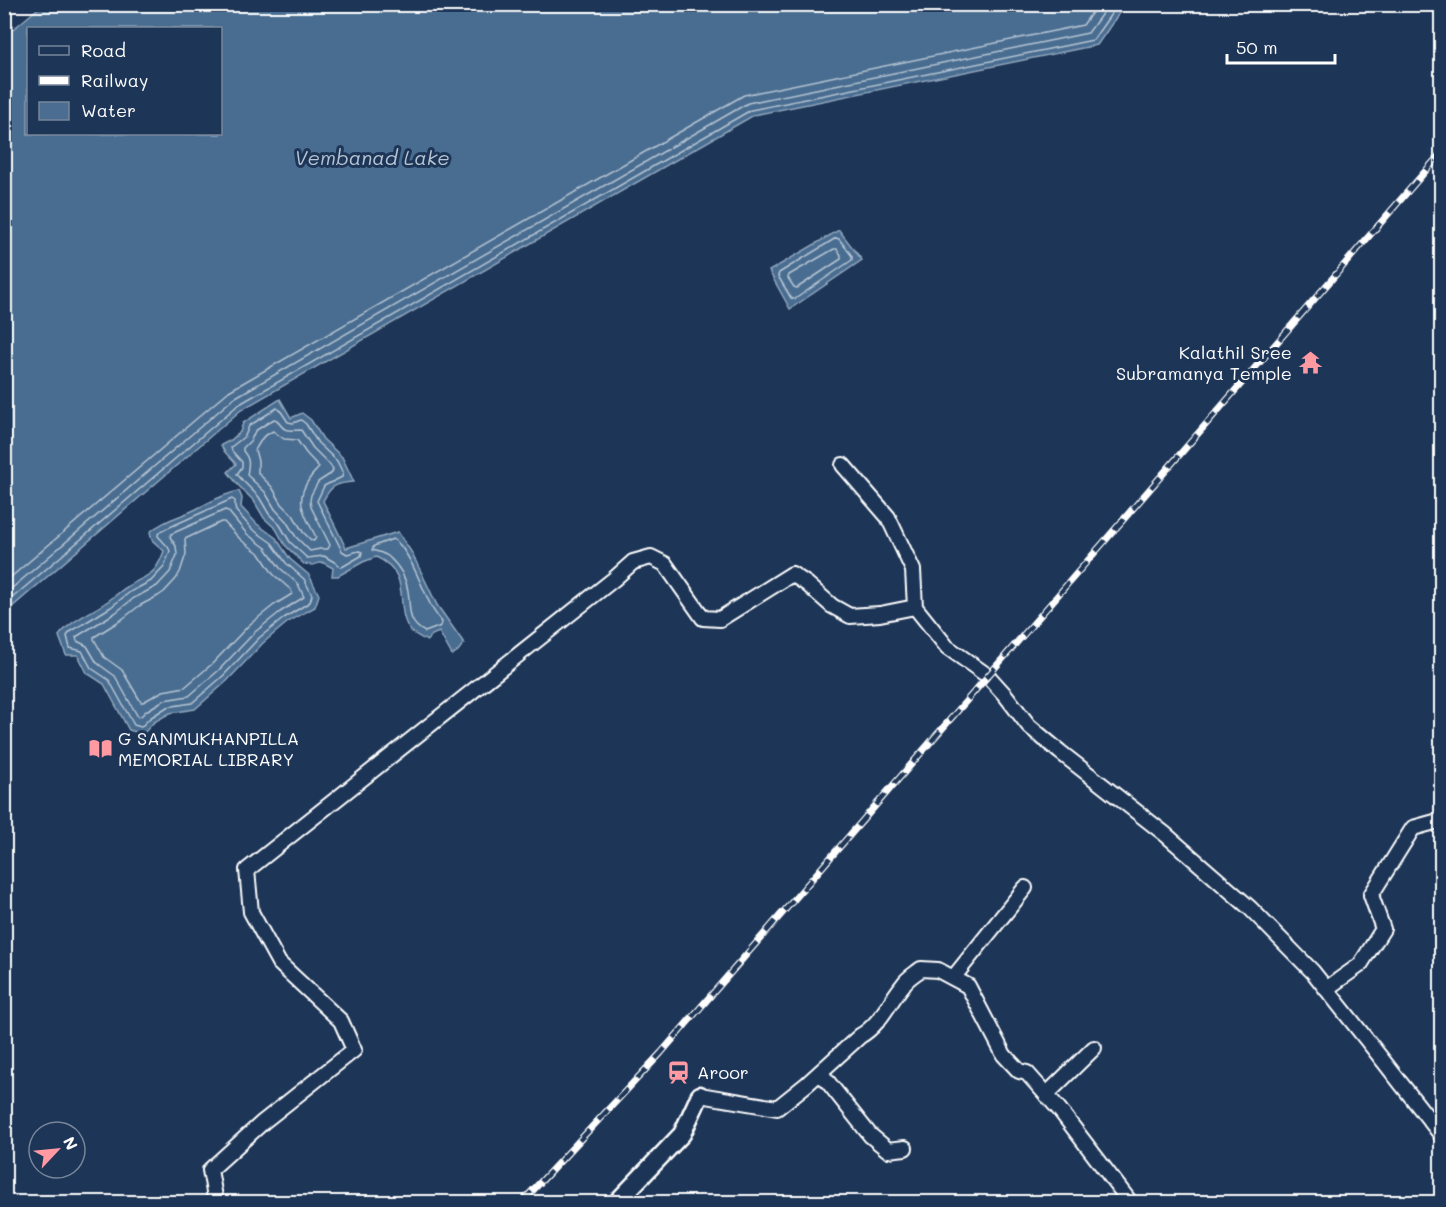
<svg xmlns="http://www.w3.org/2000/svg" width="1446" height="1207" viewBox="0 0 1446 1207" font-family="Mali,sans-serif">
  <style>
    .water { fill: #4a6d91; stroke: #92a7bd; stroke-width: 1.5; fill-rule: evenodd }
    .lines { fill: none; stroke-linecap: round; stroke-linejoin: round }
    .shore { stroke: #b7c5d3; stroke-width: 1.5 }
    .minor-casing { stroke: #fff; stroke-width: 18 }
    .tertiary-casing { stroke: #fff; stroke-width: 21 }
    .minor { stroke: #1d3557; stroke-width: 14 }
    .tertiary { stroke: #1d3557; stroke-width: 16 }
    .rail-casing { stroke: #fff; stroke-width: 7 }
    .rail { stroke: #1d3557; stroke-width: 4.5; stroke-dasharray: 14; stroke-linecap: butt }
    .labels { text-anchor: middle; stroke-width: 6; stroke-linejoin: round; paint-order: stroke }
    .poi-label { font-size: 18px; fill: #fff; stroke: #1d3557; text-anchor: start }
    .water-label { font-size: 20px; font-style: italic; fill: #b7c5d3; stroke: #1d3557 }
  </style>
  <rect width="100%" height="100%" fill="#1d3557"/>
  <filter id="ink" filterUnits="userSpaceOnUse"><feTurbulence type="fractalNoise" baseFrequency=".0167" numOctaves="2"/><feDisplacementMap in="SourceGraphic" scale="12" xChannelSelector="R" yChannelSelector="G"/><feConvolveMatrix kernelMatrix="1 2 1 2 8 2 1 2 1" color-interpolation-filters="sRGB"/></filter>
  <g filter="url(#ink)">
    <path class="water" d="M 42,5 L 42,4 L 1125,5 L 1097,45 L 754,115 L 241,410 L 5,613 L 5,36 ZM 28,28 L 220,28 L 220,134 L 28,134 Z
      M 839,230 L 862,260 L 790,309 L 769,271 Z
      M 280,399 L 291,418 L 302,413 L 311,420 L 323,439 L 342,457 L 354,482 C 337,483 331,485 323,501 L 346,548 L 398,532 L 412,553 L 437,605 L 464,643 L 458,651 L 452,655 L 439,632 L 432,635 L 427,641 C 422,638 415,635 411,631 C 392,609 415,574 376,557 L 363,562 L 338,576 L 332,576 L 333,568 L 322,562 L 313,565 L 304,564 L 285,545 L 276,529 L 264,518 L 254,501 L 238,485 L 228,472 L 236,464 L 224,451 L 221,445 L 231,440 L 240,432 L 243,423 Z
      M 239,491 L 242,498 L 241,507 L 257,524 L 276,538 L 290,559 L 309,575 L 319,595 L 315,607 L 288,622 L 263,643 L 227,681 L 195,709 L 170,713 L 154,722 L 143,734 L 129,730 L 104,684 L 87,673 L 78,655 L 66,655 L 59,636 C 70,621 90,613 105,603 C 113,598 120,591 128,586 C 149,574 155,576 164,551 L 152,540 L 150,532 C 162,521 179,517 194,510 C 209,503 222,494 239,491 Z"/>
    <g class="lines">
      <path class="shore" d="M 836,238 L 839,239 L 852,256 L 852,260 L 795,299 L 791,298 L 778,276 L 779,273 Z
        M 834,249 L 837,249 L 841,255 L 841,259 L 797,288 L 794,287 L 788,278 L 789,275 Z
        M 277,408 L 280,410 L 288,422 L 293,423 L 301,420 L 306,424 L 318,443 L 337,461 L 343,473 L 342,477 L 324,486 L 317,501 L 342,551 L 347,554 L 359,551 L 362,552 L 361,556 L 342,567 L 340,567 L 336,563 L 324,556 L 307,558 L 290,542 L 280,525 L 269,514 L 259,497 L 243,481 L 237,474 L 242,467 L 242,462 L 232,451 L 231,447 L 245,436 L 249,426 Z
        M 274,419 L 277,420 C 285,433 288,430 301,430 L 313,448 L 330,465 L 333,469 L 332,473 L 318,482 L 311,495 L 310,501 L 311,507 L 330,545 L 328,549 L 320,549 L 310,551 L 296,537 L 286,521 L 275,509 L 265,492 L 247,475 C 249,464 250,459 243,451 L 243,448 L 251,440 L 255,431 Z
        M 273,431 L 284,439 L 297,440 L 306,453 L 319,467 C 317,471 313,473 310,478 C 293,501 305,515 316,537 L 314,541 L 311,540 L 303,532 L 293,515 L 282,504 L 272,487 L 258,473 L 258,461 L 255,450 L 263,437 Z
        M 232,499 L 235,501 L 235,507 L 236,511 L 252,529 L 272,543 L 286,563 L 304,579 L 312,595 L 310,602 L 284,618 L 259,638 L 223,676 L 192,703 L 167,707 L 150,718 L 141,727 L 134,725 L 109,680 L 91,668 L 82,651 L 70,648 L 67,636 L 70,632 L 111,607 L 130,592 L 151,581 L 164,567 L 170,551 L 168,547 L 158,536 L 158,534 L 161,531 Z
        M 225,510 L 228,511 L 247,534 L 266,548 L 280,568 L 298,584 L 304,597 L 280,612 L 255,632 L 218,671 L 189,696 L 164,700 L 146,711 L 141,716 L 138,717 L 115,676 L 97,663 L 87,646 L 77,641 L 76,637 L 115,613 L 134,598 L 157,586 L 170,572 L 177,555 L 176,546 L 170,537 L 171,534 Z
        M 221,522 L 224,522 L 241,540 L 260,554 L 273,574 L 291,590 L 292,594 L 274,605 L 249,625 L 212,664 L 185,687 L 163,691 L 143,702 L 141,702 L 122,670 L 104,657 L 94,639 L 94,637 L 121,620 L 139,606 L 158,596 L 164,592 L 176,579 L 180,572 L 186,554 L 185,539 Z
        M 393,539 C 408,547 423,590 431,606 C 434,612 438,617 442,622 L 441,626 L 425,632 C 406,622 411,609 408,591 C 406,578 399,566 389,557 C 384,553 378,552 372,550 L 374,546 Z
        M 4,583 L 229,391 L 744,95 L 1083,25 L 1098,4
        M 4,595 L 234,398 L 748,103 L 1088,33 L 1109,4
        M 4,605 L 238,405 L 751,110 L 1093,40 L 1118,4"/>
      <defs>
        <path id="minor" d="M 843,465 L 888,517 L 913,570 L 915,607 L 947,647 L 988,676 L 1006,696 L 1029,726 L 1060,752 L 1165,834 L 1250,908 L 1313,972 L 1374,1049 L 1442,1136
          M 953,978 L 1025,888
          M 1326,989 L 1360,965 L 1383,929 L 1371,895 L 1413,828 L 1442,820
          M 820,1072 L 870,1135 L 888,1150 L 905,1148
          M 700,1095 L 777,1108 L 807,1084 L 860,1036 C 880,1025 889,1002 903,985 C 907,978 915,974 921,969 L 938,970 L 968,986 L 1004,1055 L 1019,1071 L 1027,1073 L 1059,1109 L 1130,1202
          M 1046,1095 L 1094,1048
          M 212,1202 L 215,1197 L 210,1170 L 263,1122 L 354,1050 L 341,1021 L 279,963 L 251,912 L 247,870 L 614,579 L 633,562 L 651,557 L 665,564 L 703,618 L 720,619 L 792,574 L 807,584 L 832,606 L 850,616 L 880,614 L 915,607"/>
        <path id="tertiary" d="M 617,1202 L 682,1134 L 700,1095"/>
      </defs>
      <use href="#minor" class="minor-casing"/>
      <use href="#tertiary" class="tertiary-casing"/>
      <use href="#minor" class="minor"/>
      <use href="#tertiary" class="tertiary"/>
      <defs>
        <path id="rail" d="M 522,1202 L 661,1053 L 1442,152"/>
      </defs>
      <use href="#rail" class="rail-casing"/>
      <use href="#rail" class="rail"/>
    </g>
  </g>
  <defs>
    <symbol id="temple-bare" viewBox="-9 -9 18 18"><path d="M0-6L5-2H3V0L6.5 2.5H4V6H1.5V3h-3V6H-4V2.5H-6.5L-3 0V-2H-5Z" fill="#ff9aa2" stroke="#1d3557" stroke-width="2.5" paint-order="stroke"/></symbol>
    <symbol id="library-bare" viewBox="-9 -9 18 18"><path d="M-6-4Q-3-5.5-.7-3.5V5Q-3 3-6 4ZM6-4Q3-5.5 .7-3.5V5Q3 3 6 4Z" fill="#ff9aa2" stroke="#1d3557" stroke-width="2.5" paint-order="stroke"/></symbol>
    <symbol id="station-bare" viewBox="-9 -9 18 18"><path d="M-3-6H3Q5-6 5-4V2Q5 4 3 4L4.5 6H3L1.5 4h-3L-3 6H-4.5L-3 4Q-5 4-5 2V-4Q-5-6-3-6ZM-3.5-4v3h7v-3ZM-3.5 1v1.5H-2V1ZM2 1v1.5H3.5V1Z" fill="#ff9aa2" stroke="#1d3557" stroke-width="2.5" paint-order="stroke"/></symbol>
  </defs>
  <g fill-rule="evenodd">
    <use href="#temple-bare" x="1294" y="346" width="33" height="33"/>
    <use href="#library-bare" x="84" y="732" width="33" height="33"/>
    <use href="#station-bare" x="662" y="1056" width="33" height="33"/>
  </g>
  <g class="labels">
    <g class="poi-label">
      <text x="1292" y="359" text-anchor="end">Kalathil Sree<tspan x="1292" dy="21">Subramanya Temple</tspan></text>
      <text x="118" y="745">G SANMUKHANPILLA<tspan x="118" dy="21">MEMORIAL LIBRARY</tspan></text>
      <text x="697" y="1079">Aroor</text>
    </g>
    <g class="water-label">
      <text x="372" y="165">Vembanad Lake</text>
    </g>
  </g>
  <rect width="1446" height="1207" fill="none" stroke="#1d3557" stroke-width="24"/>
  <rect x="12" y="12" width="1422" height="1183" fill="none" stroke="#fff" stroke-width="2" filter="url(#ink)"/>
  <rect x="27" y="27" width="195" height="108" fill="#1d3557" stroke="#77869a" stroke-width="1.5"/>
  <rect x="39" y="46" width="30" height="9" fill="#1d3557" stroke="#77869a" stroke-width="1.5"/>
  <text x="81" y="57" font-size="18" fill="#ffffff">Road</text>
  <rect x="39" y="76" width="30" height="9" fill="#ffffff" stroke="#77869a" stroke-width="1.5"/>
  <text x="81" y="87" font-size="18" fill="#ffffff">Railway</text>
  <rect x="39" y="102" width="30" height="18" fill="#4a6d91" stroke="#77869a" stroke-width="1.5"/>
  <text x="81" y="117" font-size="18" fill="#ffffff">Water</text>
  <g transform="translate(57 1150) rotate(64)"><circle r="28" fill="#1d3557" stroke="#77869a" stroke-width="1.5"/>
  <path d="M0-4.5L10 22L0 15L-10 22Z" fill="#ff9aa2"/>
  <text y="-9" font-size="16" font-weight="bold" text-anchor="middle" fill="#ffffff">N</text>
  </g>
  <path d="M1227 54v9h108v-9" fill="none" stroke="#ffffff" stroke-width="3"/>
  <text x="1236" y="54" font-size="18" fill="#ffffff" stroke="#1d3557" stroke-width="4.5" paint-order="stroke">50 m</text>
</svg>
